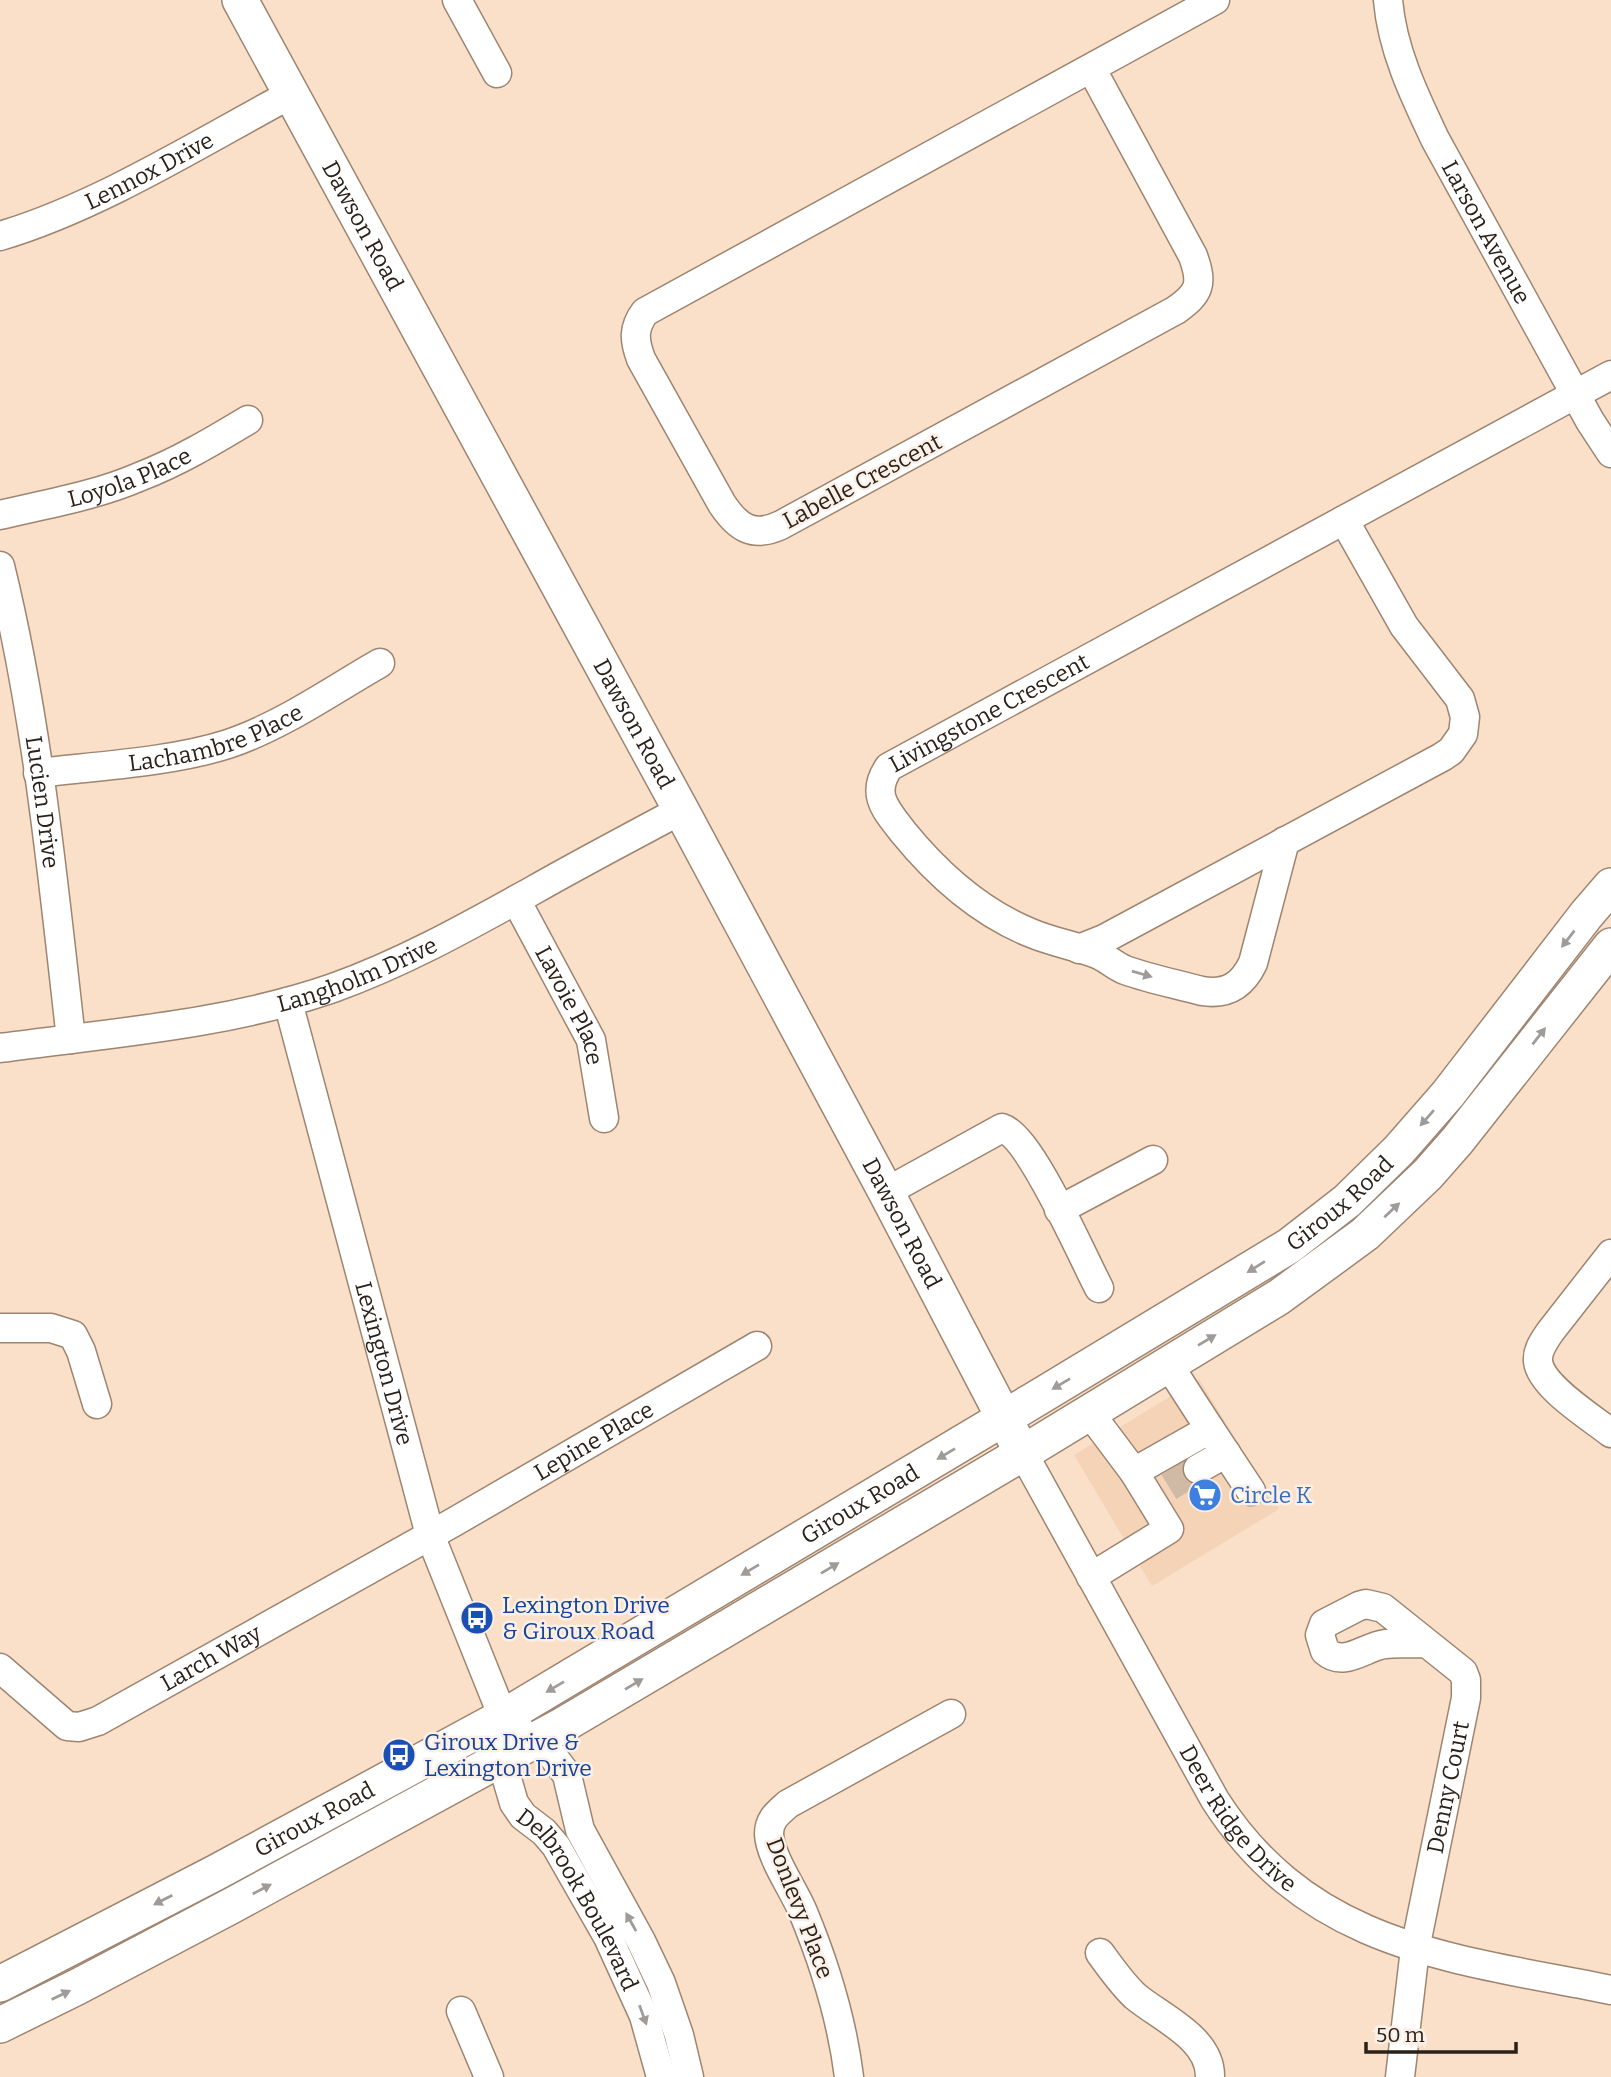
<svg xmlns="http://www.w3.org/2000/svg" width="1611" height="2077" viewBox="0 0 1611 2077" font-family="Bitter,serif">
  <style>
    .built { fill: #f4d3b7 }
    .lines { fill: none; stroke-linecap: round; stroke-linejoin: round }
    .minor-tunnel { stroke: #d0baa6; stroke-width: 28; stroke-dasharray: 28 14; stroke-linecap: butt }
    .minor-casing { stroke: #9e8571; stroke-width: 31 }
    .major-casing { stroke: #9e8571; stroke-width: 38 }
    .minor { stroke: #fff; stroke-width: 28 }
    .major { stroke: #fff; stroke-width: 35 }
    .oneway { fill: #9f9b98 }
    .labels { text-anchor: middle; stroke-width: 5; stroke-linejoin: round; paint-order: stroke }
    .street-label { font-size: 23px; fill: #2a2119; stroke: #fbf0e7 }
    .shop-label { font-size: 23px; fill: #366cbe; stroke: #fbf0e7; text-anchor: start }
    .transit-label { font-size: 23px; fill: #164399; stroke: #fbf0e7; text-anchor: start }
  </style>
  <rect width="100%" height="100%" fill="#fae0c9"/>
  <path class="built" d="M 1199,1379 L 1279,1509 L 1152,1586 L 1074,1455 Z"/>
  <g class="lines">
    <path class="minor-tunnel" d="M 1169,1487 L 1198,1469"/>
    <defs>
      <g id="minor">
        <path d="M 457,0 L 497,73"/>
        <path id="s1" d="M 1388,0 C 1392,49 1414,95 1435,139 L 1590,421 L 1611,453"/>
        <path d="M 1091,68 L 1193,256 C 1203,284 1200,293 1176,310 L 781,525 C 753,538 738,528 722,504 L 641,359 C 634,340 633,328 645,312 L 1215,0"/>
        <path id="s2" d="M 0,236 C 98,207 200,143 291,94"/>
        <path id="s3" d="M 0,515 C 46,504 95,496 139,477 C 178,462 213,441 248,420"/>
        <path id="s4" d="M 0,566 C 38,721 53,881 71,1039"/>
        <path id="s5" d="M 38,773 C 98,766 172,762 228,744 C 282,726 331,691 380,663"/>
        <path id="s6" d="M 1285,841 L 1253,963 C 1242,986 1227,995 1202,991 C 1176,984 1150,979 1125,970 C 1115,966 1107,958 1097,954 C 1076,946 1052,942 1031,933 C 979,912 938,875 903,832 C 886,810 870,794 889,767 L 1611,375"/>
        <path id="s7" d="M 516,900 L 591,1040 L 604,1118"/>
        <path d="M 1079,949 L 1104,939 L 1442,757 L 1451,751 L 1463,734 L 1465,717 L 1460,699 L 1404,626 L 1344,520"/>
        <path id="s8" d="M 288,1002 L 430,1535 L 503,1717 L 507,1779 L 514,1803 L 523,1816 L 544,1832 L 556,1846 L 608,1937 L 644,2016 L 661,2077"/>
        <path id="s9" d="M 0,1048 C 111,1033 226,1025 333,988 C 403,963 467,927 532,891 C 581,863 631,837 681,810"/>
        <path d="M 886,1192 L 1002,1128 C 1031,1137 1083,1258 1099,1288"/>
        <path d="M 1059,1210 L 1153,1160"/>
        <path d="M 1611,1254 L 1550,1332 C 1544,1341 1537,1350 1538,1361 C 1540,1386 1592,1418 1611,1433"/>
        <path d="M 0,1328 L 51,1328 L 73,1335 L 81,1351 L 97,1404"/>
        <path d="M 1089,1412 L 1134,1472 L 1169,1529 L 1091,1577"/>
        <path d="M 1210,1429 L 1251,1491"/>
        <path id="s10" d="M 1023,1453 L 1215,1800 C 1310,1948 1453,1958 1611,1990"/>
        <path d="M 1198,1469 L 1226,1453"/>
        <path d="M 1134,1472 L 1210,1429 L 1168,1364"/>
        <path id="s11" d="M 0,1668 L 67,1726 L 79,1727 L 98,1721 L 454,1522 L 757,1346"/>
        <path d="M 519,1730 L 552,1755 L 567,1775 L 580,1830 L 641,1941 L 661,1983 L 679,2035 L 689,2077"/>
        <path d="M 1100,1953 C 1111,1968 1122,1984 1135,1996 C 1161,2018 1211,2038 1210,2077"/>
        <path d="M 461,2011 L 489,2077"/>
        <path d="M 849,2077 C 842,2020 825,1965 803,1912 C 794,1890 770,1857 769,1834 C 769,1819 778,1813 788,1804 L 951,1714"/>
        <path id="s12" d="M 1400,2077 L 1415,1949 L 1466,1698 L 1466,1680 L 1463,1672 L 1383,1608 L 1366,1604 L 1359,1606 L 1324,1624 L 1320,1635 L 1325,1651 C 1344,1668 1364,1647 1385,1644 C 1398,1643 1412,1643 1425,1643"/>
      </g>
      <g id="major">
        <path id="s13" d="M 240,0 L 681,810 L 886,1192 L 1015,1439"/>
        <path id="s14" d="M 0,1984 L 215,1873 L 503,1717 L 1034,1400 L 1289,1246 L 1347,1201 L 1399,1150 L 1448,1094 L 1586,915 L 1611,886"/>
        <path d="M 0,2025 L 77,1987 L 231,1906 L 563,1725 L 1023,1453 L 1279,1297 L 1365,1234 L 1428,1174 L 1457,1141 L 1611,946"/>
      </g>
    </defs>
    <use href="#minor" class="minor-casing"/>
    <use href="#major" class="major-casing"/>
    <use href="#minor" class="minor"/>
    <use href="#major" class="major"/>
  </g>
  <defs><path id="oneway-solid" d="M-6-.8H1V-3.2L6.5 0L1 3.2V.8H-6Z" transform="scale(1.75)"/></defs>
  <g class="oneway">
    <use href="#oneway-solid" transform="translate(1568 939) rotate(128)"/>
    <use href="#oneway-solid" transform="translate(1142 974) rotate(16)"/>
    <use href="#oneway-solid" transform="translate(1539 1036) rotate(-52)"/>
    <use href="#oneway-solid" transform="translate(1427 1118) rotate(131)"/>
    <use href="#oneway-solid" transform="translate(1392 1210) rotate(-43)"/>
    <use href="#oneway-solid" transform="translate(1256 1267) rotate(148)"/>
    <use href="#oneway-solid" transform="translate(1207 1340) rotate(-31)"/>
    <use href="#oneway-solid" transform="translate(1061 1384) rotate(149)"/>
    <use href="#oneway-solid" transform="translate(946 1454) rotate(149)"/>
    <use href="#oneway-solid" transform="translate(830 1568) rotate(-31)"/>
    <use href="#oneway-solid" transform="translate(750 1570) rotate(149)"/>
    <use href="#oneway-solid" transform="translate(634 1684) rotate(-31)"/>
    <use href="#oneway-solid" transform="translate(555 1687) rotate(149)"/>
    <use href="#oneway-solid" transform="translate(262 1889) rotate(-28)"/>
    <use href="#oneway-solid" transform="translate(163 1900) rotate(153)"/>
    <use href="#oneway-solid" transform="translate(631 1922) rotate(-119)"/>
    <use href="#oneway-solid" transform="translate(61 1995) rotate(-26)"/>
    <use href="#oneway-solid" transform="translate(643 2015) rotate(70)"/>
  </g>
  <defs>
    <symbol id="supermarket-disc" viewBox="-11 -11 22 22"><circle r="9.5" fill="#3f7fe0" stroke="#fbf0e7"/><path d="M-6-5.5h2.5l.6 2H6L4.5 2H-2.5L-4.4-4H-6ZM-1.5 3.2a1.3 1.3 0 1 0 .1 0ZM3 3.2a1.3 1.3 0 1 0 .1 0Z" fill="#fff"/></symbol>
    <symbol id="bus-disc" viewBox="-11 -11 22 22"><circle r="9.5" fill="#1a4fb4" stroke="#fbf0e7"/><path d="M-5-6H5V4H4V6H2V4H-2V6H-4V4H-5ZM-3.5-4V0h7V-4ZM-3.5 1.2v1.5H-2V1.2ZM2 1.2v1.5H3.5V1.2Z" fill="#fff"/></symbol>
  </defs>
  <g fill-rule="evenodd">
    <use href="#supermarket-disc" x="1186" y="1476" width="38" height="38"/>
    <use href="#bus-disc" x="458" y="1599" width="38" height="38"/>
    <use href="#bus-disc" x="380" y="1736" width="38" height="38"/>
  </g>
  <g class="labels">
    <g class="street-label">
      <text dy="8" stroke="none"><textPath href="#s2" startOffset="163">Lennox Drive</textPath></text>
      <text dy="8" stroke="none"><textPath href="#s13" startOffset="257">Dawson Road</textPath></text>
      <text dy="8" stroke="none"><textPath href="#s1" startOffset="254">Larson Avenue</textPath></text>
      <text dy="8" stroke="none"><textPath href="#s3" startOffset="135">Loyola Place</textPath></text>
      <text transform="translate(862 481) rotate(-28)" y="8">Labelle Crescent</text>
      <text dy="8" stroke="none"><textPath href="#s6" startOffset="723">Livingstone Crescent</textPath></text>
      <text dy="8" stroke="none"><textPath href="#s13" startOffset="824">Dawson Road</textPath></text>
      <text dy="8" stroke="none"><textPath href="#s5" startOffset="182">Lachambre Place</textPath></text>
      <text dy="8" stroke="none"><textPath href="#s4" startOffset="240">Lucien Drive</textPath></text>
      <text dy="8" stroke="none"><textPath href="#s9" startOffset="366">Langholm Drive</textPath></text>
      <text dy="8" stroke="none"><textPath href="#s7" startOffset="119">Lavoie Place</textPath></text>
      <text dy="8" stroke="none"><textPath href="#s14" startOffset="1552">Giroux Road</textPath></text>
      <text dy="8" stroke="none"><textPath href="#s13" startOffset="1391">Dawson Road</textPath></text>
      <text dy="8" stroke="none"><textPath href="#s8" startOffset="374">Lexington Drive</textPath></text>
      <text dy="8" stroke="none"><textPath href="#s11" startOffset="690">Lepine Place</textPath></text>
      <text dy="8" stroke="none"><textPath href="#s14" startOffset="985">Giroux Road</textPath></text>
      <text dy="8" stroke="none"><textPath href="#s11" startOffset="250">Larch Way</textPath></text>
      <text dy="8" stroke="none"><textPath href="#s12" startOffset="294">Denny Court</textPath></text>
      <text dy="8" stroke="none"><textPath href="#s10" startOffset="425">Deer Ridge Drive</textPath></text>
      <text dy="8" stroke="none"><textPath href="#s14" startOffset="355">Giroux Road</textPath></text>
      <text dy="8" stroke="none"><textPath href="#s8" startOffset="952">Delbrook Boulevard</textPath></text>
      <text transform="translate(800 1908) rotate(69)" y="8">Donlevy Place</text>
    </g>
    <g class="shop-label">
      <text x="1230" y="1503">Circle K</text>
    </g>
    <g class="transit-label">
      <text x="502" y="1613">Lexington Drive<tspan x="502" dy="26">&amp; Giroux Road</tspan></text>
      <text x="424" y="1750">Giroux Drive &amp;<tspan x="424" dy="26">Lexington Drive</tspan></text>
    </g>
  </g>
  <path d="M1366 2042v10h150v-10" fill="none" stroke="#2a2119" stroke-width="3.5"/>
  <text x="1376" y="2042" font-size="21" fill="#2a2119" stroke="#fbf0e7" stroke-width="5" paint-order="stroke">50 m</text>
</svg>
